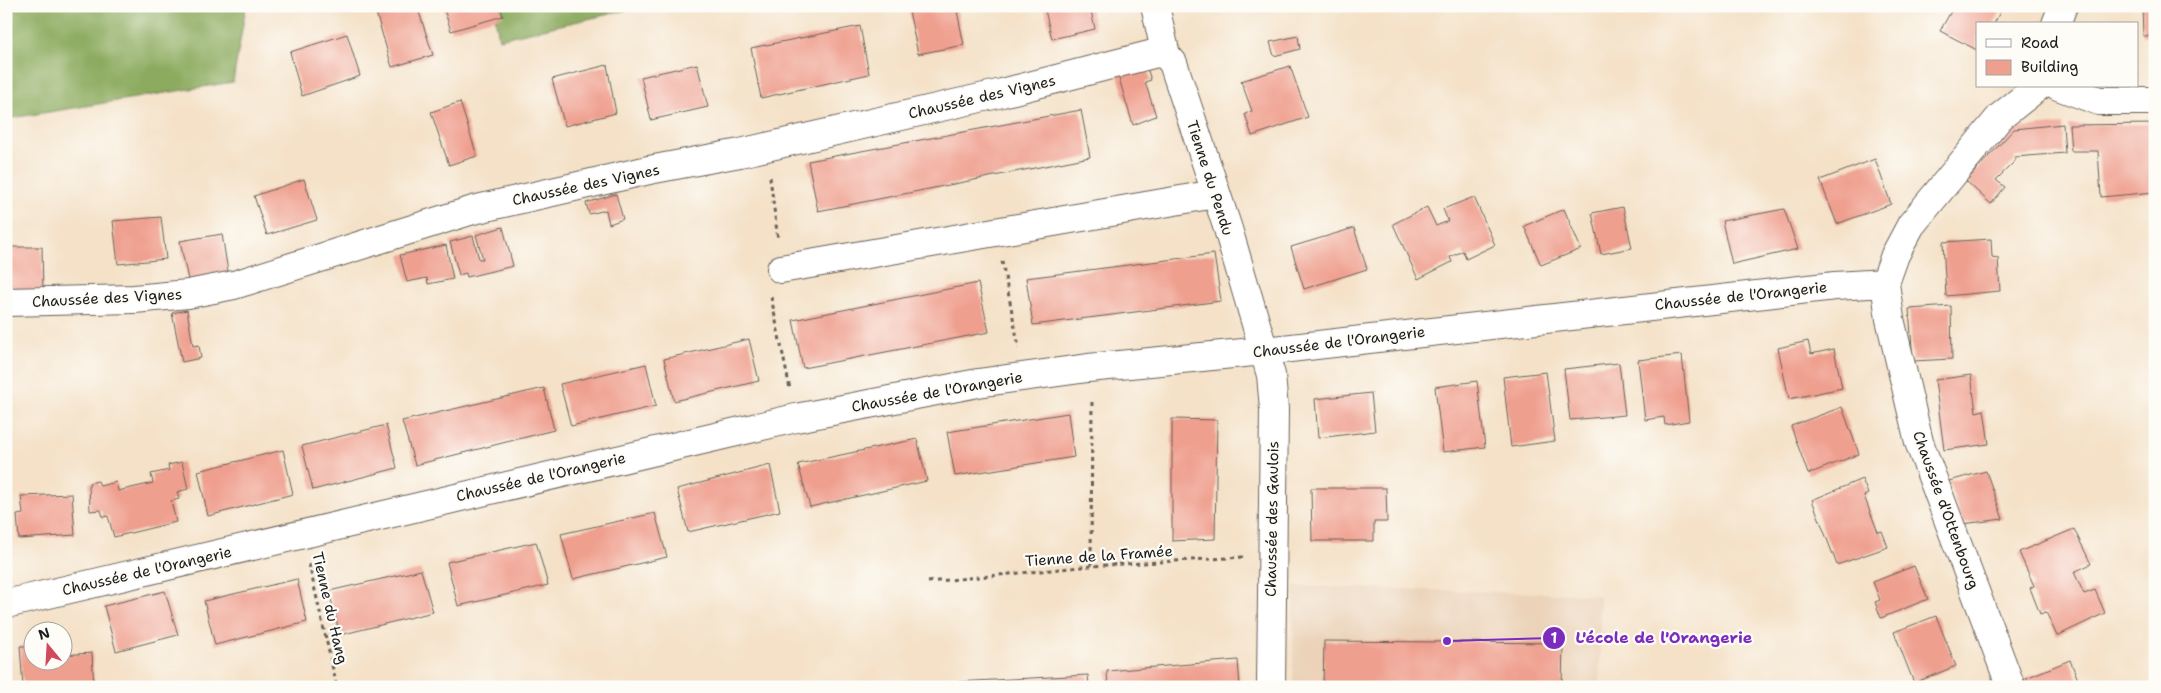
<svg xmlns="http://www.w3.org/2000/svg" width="2161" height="693" viewBox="0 0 2161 693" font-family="'Shantell Sans',sans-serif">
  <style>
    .built { fill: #ebd2b8 }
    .forest { fill: #8cab5f; stroke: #54643e }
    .building { fill: #ef9f8e }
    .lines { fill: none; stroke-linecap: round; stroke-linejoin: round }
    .minor-casing { stroke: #686158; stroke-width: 30 }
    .path { stroke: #686158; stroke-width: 3; stroke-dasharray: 4 4; stroke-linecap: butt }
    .minor { stroke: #fff; stroke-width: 28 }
    .labels { text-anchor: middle; stroke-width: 4.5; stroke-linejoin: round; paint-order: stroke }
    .street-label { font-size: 15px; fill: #1c1c1c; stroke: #fdfcf7 }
    .leader { fill: none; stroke: #7b2cbf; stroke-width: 2 }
    .callout-dot { fill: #7b2cbf; stroke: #fdfcf7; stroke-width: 2 }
    .mark-label { font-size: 15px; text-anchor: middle; font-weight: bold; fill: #fff }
    .callout-label { font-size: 16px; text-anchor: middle; font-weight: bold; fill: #7b2cbf; stroke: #fdfcf7; stroke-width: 4.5; stroke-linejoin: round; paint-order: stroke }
  </style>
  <rect width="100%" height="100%" fill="#fdfcf7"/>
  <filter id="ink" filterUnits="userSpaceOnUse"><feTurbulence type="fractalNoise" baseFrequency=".02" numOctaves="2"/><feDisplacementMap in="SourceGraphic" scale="10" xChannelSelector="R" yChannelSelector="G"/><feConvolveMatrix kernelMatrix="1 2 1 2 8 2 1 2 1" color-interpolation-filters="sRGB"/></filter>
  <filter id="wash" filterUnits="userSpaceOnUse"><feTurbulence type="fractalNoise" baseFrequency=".0096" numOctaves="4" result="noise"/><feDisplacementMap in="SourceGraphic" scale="20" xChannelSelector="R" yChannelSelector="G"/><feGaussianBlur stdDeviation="1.12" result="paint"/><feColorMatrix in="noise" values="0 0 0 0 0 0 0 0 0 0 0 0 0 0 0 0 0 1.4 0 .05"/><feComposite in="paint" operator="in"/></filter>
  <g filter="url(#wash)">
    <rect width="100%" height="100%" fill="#f4e1c7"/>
    <path class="built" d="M 1294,586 L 1600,595 L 1600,687 L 1293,687 Z"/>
    <path class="forest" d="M 6,6 L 246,6 L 233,82 L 6,119 Z
      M 493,6 L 645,6 L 499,39 Z"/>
    <g id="blocks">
      <path class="building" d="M 374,6 L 417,6 L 433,55 L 392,67 Z
        M 443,6 L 500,6 L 503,16 L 451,31 Z
        M 908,6 L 956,6 L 964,45 L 918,54 Z
        M 1044,6 L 1090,6 L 1095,29 L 1052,39 Z
        M 1954,6 L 2003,6 L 1994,24 L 1977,24 L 1977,50 L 1940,31 Z
        M 2142,6 L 2155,6 L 2155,36 L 2143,36 Z
        M 860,26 L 869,74 L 761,98 L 751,48 Z
        M 347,34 L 360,76 L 302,96 L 290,52 Z
        M 1298,36 L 1300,49 L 1274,56 L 1270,42 Z
        M 697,64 L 708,107 L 651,120 L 641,77 Z
        M 607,65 L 616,113 L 565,126 L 552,79 Z
        M 1146,65 L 1151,80 L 1145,82 L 1156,116 L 1133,125 L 1117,72 Z
        M 1290,66 L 1308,117 L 1252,136 L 1245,114 L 1252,111 L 1241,81 Z
        M 460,102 L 477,156 L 449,165 L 431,112 Z
        M 1081,110 L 1090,157 L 818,211 L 808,161 Z
        M 2063,124 L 2065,153 L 2015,157 L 2015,161 L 1996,180 L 2005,187 L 1991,204 L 1966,181 L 2014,129 Z
        M 2155,124 L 2155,192 L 2101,197 L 2098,151 L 2071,151 L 2069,125 Z
        M 1875,159 L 1891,204 L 1837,224 L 1820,180 Z
        M 304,179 L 317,220 L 267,235 L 254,196 Z
        M 616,194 L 623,219 L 609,224 L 606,210 L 589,214 L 586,203 Z
        M 1474,197 L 1495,245 L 1466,259 L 1463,251 L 1450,257 L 1452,262 L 1418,279 L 1393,224 L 1427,207 L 1436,226 L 1448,221 L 1443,209 Z
        M 1623,207 L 1632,248 L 1601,254 L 1592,213 Z
        M 1564,209 L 1581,249 L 1541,265 L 1524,226 Z
        M 1784,209 L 1798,249 L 1732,264 L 1722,221 Z
        M 161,217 L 166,259 L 118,264 L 113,221 Z
        M 503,227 L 513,266 L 467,277 L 466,273 L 459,275 L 450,242 L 473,236 L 479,259 L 483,259 L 476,235 Z
        M 1354,228 L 1367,269 L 1304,289 L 1291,247 Z
        M 222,234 L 229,278 L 189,285 L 180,241 Z
        M 1991,239 L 1992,257 L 1998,258 L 2000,291 L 1946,296 L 1943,242 Z
        M 446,245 L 453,279 L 428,284 L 427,278 L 407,282 L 400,255 Z
        M 6,247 L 42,247 L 43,291 L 6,290 Z
        M 1214,254 L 1221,301 L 1033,325 L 1026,278 Z
        M 978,283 L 989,332 L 803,368 L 793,320 Z
        M 1951,306 L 1952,359 L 1913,361 L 1909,309 Z
        M 187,310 L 193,346 L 199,345 L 201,358 L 182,362 L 172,313 Z
        M 749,339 L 759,381 L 674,401 L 664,359 Z
        M 1808,341 L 1811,354 L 1834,349 L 1842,388 L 1789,399 L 1778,348 Z
        M 1682,355 L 1689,421 L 1665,425 L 1664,417 L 1645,420 L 1638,360 Z
        M 1619,363 L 1625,415 L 1570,420 L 1564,369 Z
        M 646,364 L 656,406 L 571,426 L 560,384 Z
        M 1546,372 L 1555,441 L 1511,447 L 1503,377 Z
        M 1971,375 L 1976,412 L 1984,410 L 1989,444 L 1944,450 L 1935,380 Z
        M 1477,381 L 1485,447 L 1443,452 L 1435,387 Z
        M 544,388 L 554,430 L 415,465 L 402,421 Z
        M 1371,393 L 1375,431 L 1318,438 L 1315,399 Z
        M 1842,407 L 1859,454 L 1808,474 L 1791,426 Z
        M 1068,413 L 1074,457 L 955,476 L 947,432 Z
        M 1172,419 L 1217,420 L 1215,539 L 1172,541 Z
        M 386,425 L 397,468 L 313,490 L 302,446 Z
        M 917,439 L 927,481 L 810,507 L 798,464 Z
        M 283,450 L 293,494 L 208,516 L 198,471 Z
        M 182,462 L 188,489 L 177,492 L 179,499 L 171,501 L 176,522 L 114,537 L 108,516 L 103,517 L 101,510 L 90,511 L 89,483 L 98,481 L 100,486 L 116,482 L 118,491 L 153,483 L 151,474 L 169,470 L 168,465 Z
        M 770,465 L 780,511 L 688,532 L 677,489 Z
        M 1986,471 L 2003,519 L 1962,524 L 1949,481 Z
        M 1862,479 L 1868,494 L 1864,496 L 1878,532 L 1882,531 L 1888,547 L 1837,565 L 1812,500 Z
        M 1311,488 L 1386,488 L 1387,522 L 1374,522 L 1374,541 L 1312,541 Z
        M 72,494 L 75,535 L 19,539 L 17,515 L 23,514 L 21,496 Z
        M 655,513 L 667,557 L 573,579 L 561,534 Z
        M 2074,529 L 2091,564 L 2074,572 L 2084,594 L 2095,590 L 2105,613 L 2057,636 L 2046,612 L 2040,614 L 2030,588 L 2034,586 L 2019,552 Z
        M 536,542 L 548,585 L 458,606 L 447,562 Z
        M 1914,566 L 1928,599 L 1881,618 L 1875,602 L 1880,600 L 1873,582 Z
        M 421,570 L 433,612 L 340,635 L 329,591 Z
        M 297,579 L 307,622 L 215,645 L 204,601 Z
        M 165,591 L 178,635 L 116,651 L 104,606 Z
        M 1936,616 L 1956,666 L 1914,683 L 1894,632 Z
        M 1324,641 L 1563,643 L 1562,687 L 1323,687 Z
        M 20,646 L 32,646 L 32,660 L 62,660 L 62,655 L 92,653 L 94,687 L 23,687 Z
        M 1238,660 L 1240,687 L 1108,687 L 1107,671 Z
        M 2070,660 L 2081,687 L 2030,687 L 2026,678 Z
        M 1088,675 L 1089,687 L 957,687 L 956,682 Z"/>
    </g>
  </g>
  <g filter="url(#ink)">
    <use href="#blocks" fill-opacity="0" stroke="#686158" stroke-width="1"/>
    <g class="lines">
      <defs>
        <path id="minor" d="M 1155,6 L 1166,55 L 1173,63 L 1228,229 L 1271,375 L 1274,409 L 1271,687
          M 2056,24 L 2063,6
          M 2058,86 L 2099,101 L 2155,101
          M 781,269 L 1215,194
          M 6,302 L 134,299 L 188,294 L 234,285 L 473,210 L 649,170 L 740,153 L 1002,93 L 1157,53 L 1166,55
          M 6,604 L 796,418 L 978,383 L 1088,368 L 1264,351 L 1835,286 L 1885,283
          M 2011,687 L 1919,442 L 1890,319 L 1885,283 L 1895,255 L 1911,225 L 2000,117 L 2039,86"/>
      </defs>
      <use href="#minor" class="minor-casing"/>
      <path class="path" d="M 770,177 L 778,240
        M 1002,261 L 1019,348
        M 771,297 L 790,389
        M 309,564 L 337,687
        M 1091,566 L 1092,399
        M 928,582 L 1091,566 L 1243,557"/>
      <use href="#minor" class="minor"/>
    </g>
  </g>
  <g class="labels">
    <g class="street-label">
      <text transform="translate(982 97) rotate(-13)" y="5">Chaussée des Vignes</text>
      <text transform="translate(1210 178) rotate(72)" y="5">Tienne du Pendu</text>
      <text transform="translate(586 185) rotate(-12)" y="5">Chaussée des Vignes</text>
      <text transform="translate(1741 296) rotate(-6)" y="5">Chaussée de l'Orangerie</text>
      <text transform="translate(107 298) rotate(-3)" y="5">Chaussée des Vignes</text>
      <text transform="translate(1339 342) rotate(-7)" y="5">Chaussée de l'Orangerie</text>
      <text transform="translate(937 392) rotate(-10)" y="5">Chaussée de l'Orangerie</text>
      <text transform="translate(541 477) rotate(-13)" y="5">Chaussée de l'Orangerie</text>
      <text transform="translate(1946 510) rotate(70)" y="5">Chaussée d'Ottenbourg</text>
      <text transform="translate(1272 519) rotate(-89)" y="5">Chaussée des Gaulois</text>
      <text transform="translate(1099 556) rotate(-4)" y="5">Tienne de la Framée</text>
      <text transform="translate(147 571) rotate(-13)" y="5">Chaussée de l'Orangerie</text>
      <text transform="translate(330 608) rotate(77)" y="5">Tienne du Hang</text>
    </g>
  </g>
  <path class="leader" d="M1447 641L1554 638"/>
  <g class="callout-dot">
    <circle cx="1447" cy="641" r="5"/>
    <circle cx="1554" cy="638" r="12"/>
  </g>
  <g class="mark-label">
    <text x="1554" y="643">1</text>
  </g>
  <g class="callout-label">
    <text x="1664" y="643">L'école de l'Orangerie</text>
  </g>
  <rect width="2161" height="693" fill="none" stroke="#fdfcf7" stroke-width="25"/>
  <rect x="1976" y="22" width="162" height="65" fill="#fdfcf7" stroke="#a3a29f"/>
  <rect x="1986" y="39" width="25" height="8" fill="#ffffff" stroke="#a3a29f"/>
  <text x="2021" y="48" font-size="15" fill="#1c1c1c">Road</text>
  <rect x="1986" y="60" width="25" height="15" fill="#ef9f8e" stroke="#a3a29f"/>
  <text x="2021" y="72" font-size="15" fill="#1c1c1c">Building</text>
  <g transform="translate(48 646) rotate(342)"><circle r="24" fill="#fdfcf7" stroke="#a3a29f"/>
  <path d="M0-4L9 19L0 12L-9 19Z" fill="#d1495b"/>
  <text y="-8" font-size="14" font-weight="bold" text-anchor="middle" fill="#1c1c1c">N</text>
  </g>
</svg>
